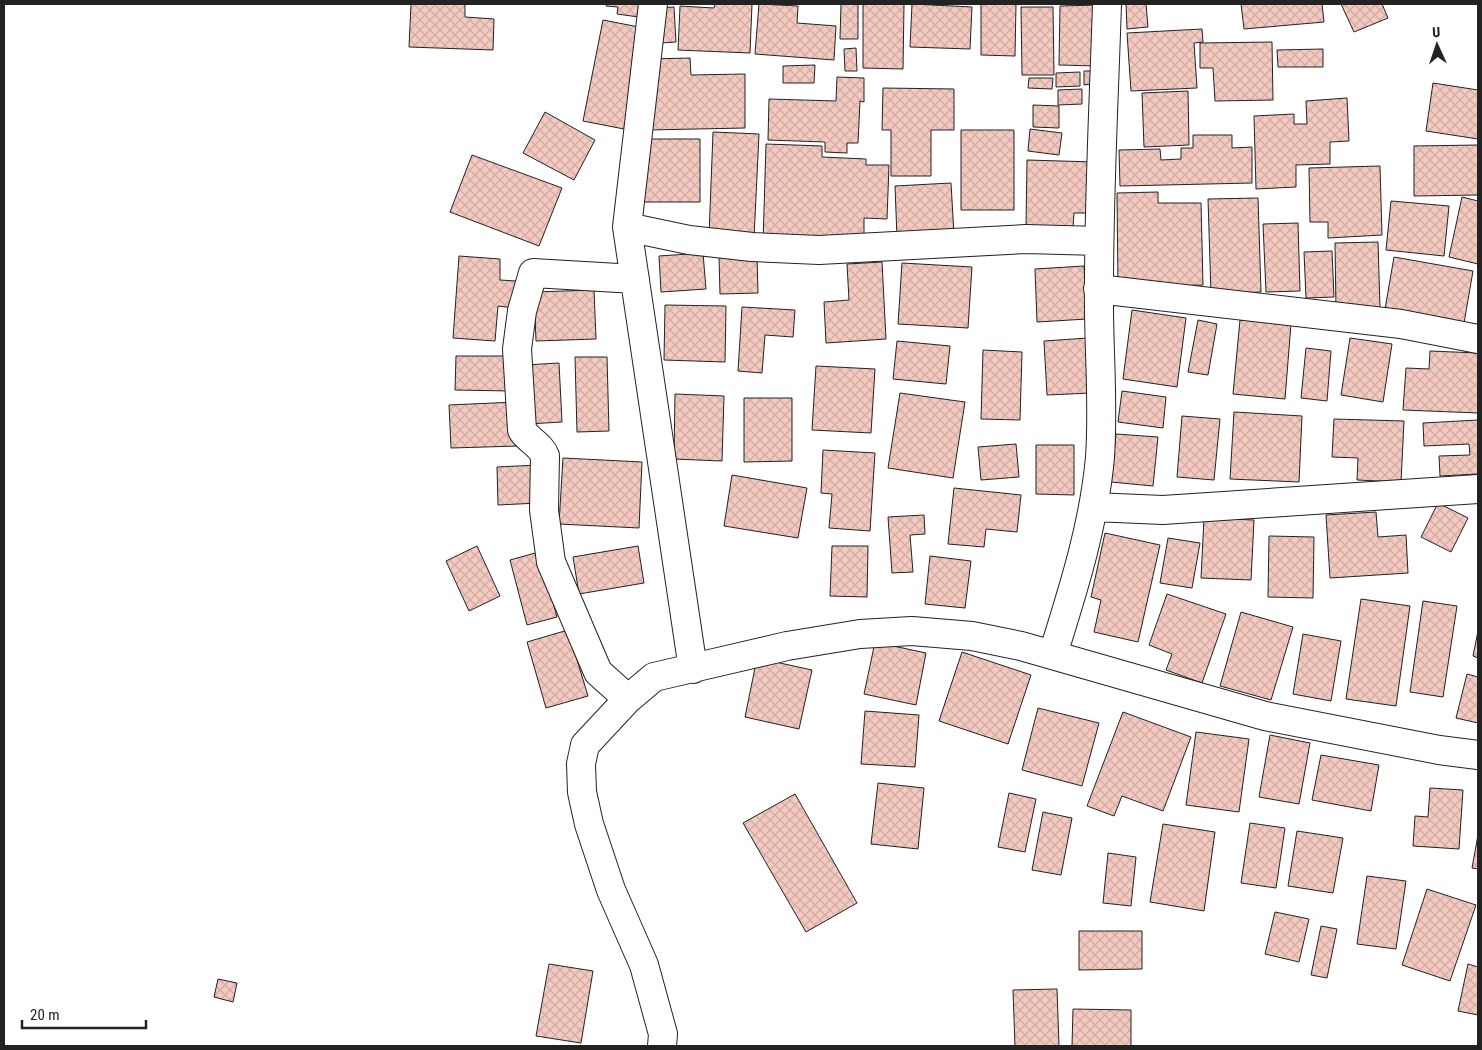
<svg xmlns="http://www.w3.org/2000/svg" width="1482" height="1050" viewBox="0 0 1482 1050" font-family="'Roboto Condensed',sans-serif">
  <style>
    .building { fill: url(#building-cross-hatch); stroke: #222 }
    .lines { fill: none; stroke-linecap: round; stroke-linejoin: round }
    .minor-casing { stroke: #222; stroke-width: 30 }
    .minor { stroke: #fff; stroke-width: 28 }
  </style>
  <defs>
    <pattern id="building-cross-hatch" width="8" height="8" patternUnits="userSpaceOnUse" patternTransform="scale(1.25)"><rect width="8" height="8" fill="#f3c9c0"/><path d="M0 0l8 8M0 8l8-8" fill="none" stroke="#d0aca5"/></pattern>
  </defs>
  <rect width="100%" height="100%" fill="#fff"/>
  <path class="building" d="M 411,4 L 465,4 L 465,17 L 494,19 L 493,50 L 409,47 Z
    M 607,4 L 648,4 L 646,18 L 617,14 L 618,7 L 606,6 Z
    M 715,4 L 752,4 L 750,53 L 678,50 L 680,6 L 714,8 Z
    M 759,4 L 798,6 L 797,23 L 836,26 L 834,60 L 755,54 Z
    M 841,4 L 858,4 L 858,39 L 840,39 Z
    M 863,4 L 904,4 L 903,69 L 863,68 Z
    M 912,4 L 972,7 L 970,49 L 910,47 Z
    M 981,4 L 1016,4 L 1015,56 L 981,55 Z
    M 1126,4 L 1146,4 L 1148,27 L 1127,29 Z
    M 1241,4 L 1322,4 L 1324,22 L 1244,29 Z
    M 1341,4 L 1382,4 L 1388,18 L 1354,32 Z
    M 1099,5 L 1098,66 L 1059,65 L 1060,6 Z
    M 674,7 L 676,42 L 661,43 L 659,8 Z
    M 1021,7 L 1053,7 L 1054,75 L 1022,75 Z
    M 603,20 L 644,28 L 624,129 L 583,121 Z
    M 1202,29 L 1203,42 L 1194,43 L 1197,88 L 1131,91 L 1127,33 Z
    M 1272,42 L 1273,100 L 1215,101 L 1213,68 L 1200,68 L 1200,43 Z
    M 856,48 L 857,71 L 845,71 L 844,49 Z
    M 1323,49 L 1323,67 L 1278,67 L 1277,50 Z
    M 690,58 L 691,75 L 745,74 L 745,128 L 648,130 L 649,59 Z
    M 815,65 L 814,83 L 783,83 L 783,66 Z
    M 1084,71 L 1097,71 L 1098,83 L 1084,85 Z
    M 1080,72 L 1080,86 L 1056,87 L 1056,73 Z
    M 837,77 L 864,78 L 864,102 L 860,101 L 858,143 L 847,143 L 847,153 L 825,152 L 825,142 L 768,140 L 769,99 L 836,101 Z
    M 1029,78 L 1053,78 L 1052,89 L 1028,88 Z
    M 1433,83 L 1478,90 L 1478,139 L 1426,131 Z
    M 883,88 L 954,89 L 954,130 L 931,130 L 931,176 L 891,176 L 891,130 L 882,130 Z
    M 1082,89 L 1082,104 L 1058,105 L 1058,90 Z
    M 1188,91 L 1189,145 L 1144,147 L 1142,93 Z
    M 1347,98 L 1349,141 L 1330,142 L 1330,164 L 1296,165 L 1296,187 L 1256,189 L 1254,116 L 1294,114 L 1294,124 L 1307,124 L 1306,101 Z
    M 1033,105 L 1059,106 L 1059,128 L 1033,127 Z
    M 545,112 L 595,140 L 574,180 L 523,153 Z
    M 1030,129 L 1062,133 L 1059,155 L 1028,151 Z
    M 961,130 L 1014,130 L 1014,210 L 961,210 Z
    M 713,132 L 759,134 L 754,238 L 709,236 Z
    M 1193,135 L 1232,135 L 1232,148 L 1252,147 L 1252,183 L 1120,186 L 1119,150 L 1160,149 L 1161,160 L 1181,159 L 1181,148 L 1193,148 Z
    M 640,139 L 700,139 L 700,202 L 639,202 Z
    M 766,144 L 822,146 L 822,157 L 866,159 L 866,165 L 889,165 L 887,219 L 864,218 L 864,245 L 763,243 Z
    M 1478,145 L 1478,195 L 1414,196 L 1414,146 Z
    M 472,155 L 562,188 L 539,246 L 450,212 Z
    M 1027,160 L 1095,162 L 1094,213 L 1074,213 L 1073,228 L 1026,227 Z
    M 1380,166 L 1382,235 L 1328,238 L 1328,222 L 1310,222 L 1309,168 Z
    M 951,183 L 954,235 L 897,238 L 895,186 Z
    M 1158,192 L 1158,203 L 1201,203 L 1203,285 L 1118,287 L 1117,193 Z
    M 1462,197 L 1478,201 L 1478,264 L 1449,257 Z
    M 1258,198 L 1261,292 L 1211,294 L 1208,199 Z
    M 1391,201 L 1449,206 L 1444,256 L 1386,250 Z
    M 1298,223 L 1300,291 L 1266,292 L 1263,224 Z
    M 1378,242 L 1380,308 L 1336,309 L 1335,243 Z
    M 1332,251 L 1334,297 L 1306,298 L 1304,252 Z
    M 703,253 L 706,289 L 661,292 L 659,256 Z
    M 459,256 L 500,259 L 500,280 L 516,281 L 514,308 L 498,306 L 495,341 L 453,338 Z
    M 757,256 L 758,293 L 720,294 L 719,257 Z
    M 1394,257 L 1473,271 L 1463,329 L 1384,315 Z
    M 882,262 L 886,339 L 826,343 L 824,302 L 849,300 L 847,264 Z
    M 902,263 L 972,267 L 968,328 L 898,324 Z
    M 1084,266 L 1087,319 L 1037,322 L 1035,269 Z
    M 594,290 L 596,339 L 536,341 L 534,292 Z
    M 665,305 L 726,306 L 725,362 L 664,360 Z
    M 742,307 L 795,310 L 793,337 L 765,335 L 762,373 L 738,371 Z
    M 1132,310 L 1186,318 L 1177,387 L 1123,379 Z
    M 1198,320 L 1217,324 L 1208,375 L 1188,372 Z
    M 1240,320 L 1291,324 L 1285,399 L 1233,394 Z
    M 1088,338 L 1091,393 L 1047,395 L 1044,341 Z
    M 1350,338 L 1392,344 L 1383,402 L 1341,395 Z
    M 897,341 L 950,346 L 946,384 L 893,379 Z
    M 1306,348 L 1331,351 L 1327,401 L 1301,398 Z
    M 983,350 L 1022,352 L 1020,420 L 981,419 Z
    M 1430,351 L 1478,353 L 1478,413 L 1403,410 L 1406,368 L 1429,369 Z
    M 456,356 L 511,356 L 511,391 L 455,390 Z
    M 575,357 L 607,357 L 609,431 L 577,432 Z
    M 559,363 L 562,422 L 528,424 L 525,365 Z
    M 816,366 L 875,369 L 871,433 L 812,430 Z
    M 1122,391 L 1166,397 L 1163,428 L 1118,422 Z
    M 900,393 L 965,402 L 953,478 L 888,468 Z
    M 675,394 L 724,396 L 722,461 L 674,459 Z
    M 744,398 L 792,398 L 792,461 L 744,462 Z
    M 516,402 L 518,446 L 451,448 L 449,405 Z
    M 1234,412 L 1302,416 L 1299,482 L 1230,479 Z
    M 1182,416 L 1220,419 L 1214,480 L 1177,477 Z
    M 1334,419 L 1404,421 L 1401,482 L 1357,480 L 1358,458 L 1332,457 Z
    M 1478,420 L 1478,474 L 1440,476 L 1439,456 L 1470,455 L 1469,444 L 1424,446 L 1423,423 Z
    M 1116,434 L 1158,437 L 1153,486 L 1111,482 Z
    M 1016,444 L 1019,477 L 981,480 L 978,447 Z
    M 1036,445 L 1074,445 L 1074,495 L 1036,494 Z
    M 823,450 L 875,453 L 870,531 L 829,528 L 832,494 L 821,493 Z
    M 563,458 L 642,462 L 639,528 L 559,524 Z
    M 538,465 L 539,503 L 498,505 L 497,467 Z
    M 732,475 L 807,488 L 798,538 L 724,526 Z
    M 954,488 L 1021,495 L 1017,532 L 986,529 L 984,547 L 948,544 Z
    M 1438,503 L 1468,518 L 1451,552 L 1421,537 Z
    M 1376,512 L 1378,537 L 1406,535 L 1408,573 L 1330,578 L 1326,515 Z
    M 924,515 L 925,534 L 910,535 L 913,572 L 892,573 L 888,517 Z
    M 1204,518 L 1254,520 L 1251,580 L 1201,578 Z
    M 1105,533 L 1160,545 L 1138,642 L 1094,632 L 1101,600 L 1091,597 Z
    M 1269,536 L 1314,537 L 1313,598 L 1268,597 Z
    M 1168,538 L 1200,543 L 1192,588 L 1160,583 Z
    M 477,546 L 500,596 L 469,611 L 446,561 Z
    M 638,546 L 644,583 L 579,594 L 573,557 Z
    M 832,546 L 868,546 L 867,597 L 830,596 Z
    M 539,552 L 557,617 L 527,625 L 510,560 Z
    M 930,556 L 971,561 L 965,608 L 925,604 Z
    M 1167,594 L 1226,614 L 1202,683 L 1166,670 L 1172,654 L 1149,645 Z
    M 1361,599 L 1410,606 L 1396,706 L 1346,699 Z
    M 1423,601 L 1457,606 L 1443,697 L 1410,692 Z
    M 1241,612 L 1293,627 L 1271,700 L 1220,686 Z
    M 568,630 L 588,696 L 546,708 L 527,642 Z
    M 1478,631 L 1478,658 L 1473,656 Z
    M 1303,634 L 1341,641 L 1331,701 L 1293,694 Z
    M 875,642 L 926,653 L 916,705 L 864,694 Z
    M 962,652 L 1031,675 L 1008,744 L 939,721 Z
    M 757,658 L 812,670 L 799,729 L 745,717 Z
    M 1467,674 L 1478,677 L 1478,723 L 1456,718 Z
    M 1038,708 L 1099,723 L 1082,786 L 1022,770 Z
    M 865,711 L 919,715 L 915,767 L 861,764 Z
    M 1123,712 L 1191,737 L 1163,811 L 1122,796 L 1114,816 L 1087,806 Z
    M 1196,732 L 1249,739 L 1239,812 L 1186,805 Z
    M 1270,735 L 1310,743 L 1299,804 L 1259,797 Z
    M 1321,755 L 1379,765 L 1371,811 L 1312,800 Z
    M 878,783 L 924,788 L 918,849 L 871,844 Z
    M 1430,788 L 1463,790 L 1459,849 L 1413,846 L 1415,816 L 1428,817 Z
    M 1009,793 L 1036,799 L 1025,852 L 998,847 Z
    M 795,794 L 857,903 L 806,932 L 743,823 Z
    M 1043,812 L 1072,818 L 1061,875 L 1032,870 Z
    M 1250,823 L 1285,828 L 1276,888 L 1241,883 Z
    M 1163,824 L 1215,832 L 1204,911 L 1150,902 Z
    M 1297,831 L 1343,838 L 1333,893 L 1288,886 Z
    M 1478,835 L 1478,869 L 1472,868 Z
    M 1108,853 L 1136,857 L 1131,906 L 1103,903 Z
    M 1367,876 L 1406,881 L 1396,949 L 1357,944 Z
    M 1427,889 L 1476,905 L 1450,981 L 1402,965 Z
    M 1275,912 L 1309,919 L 1299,962 L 1265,954 Z
    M 1321,926 L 1337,929 L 1327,978 L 1311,975 Z
    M 1079,931 L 1142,931 L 1142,969 L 1079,970 Z
    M 549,964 L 593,971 L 581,1043 L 536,1036 Z
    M 1468,964 L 1478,967 L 1478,1015 L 1458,1011 Z
    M 218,979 L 237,983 L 233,1002 L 214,997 Z
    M 1057,989 L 1059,1046 L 1015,1046 L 1013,990 Z
    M 1073,1009 L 1131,1010 L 1131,1046 L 1072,1046 Z"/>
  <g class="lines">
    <defs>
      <path id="minor" d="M 653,4 L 627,227 L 693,669
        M 627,227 L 689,240 L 752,247 L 819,250 L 1026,239 L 1099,241
        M 1098,289 L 1401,324 L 1478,339
        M 1093,507 L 1163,510 L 1478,489
        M 1053,654 C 1073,590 1094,525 1100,457 C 1104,400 1098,343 1099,287 C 1099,192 1104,98 1107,4
        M 628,699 L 598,672 L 551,562 L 544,510 L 545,456 C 541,445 528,440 522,430 L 517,349 L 522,311 L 533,273 L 635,279
        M 662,1046 L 663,1034 L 644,965 L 611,890 L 589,824 L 582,792 L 581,764 L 585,745 L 628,699 L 654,677 L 787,646 L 860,634 L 912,631 L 972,636 L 1021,646 L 1265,716 L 1439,750 L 1478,755"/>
    </defs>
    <use href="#minor" class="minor-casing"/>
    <use href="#minor" class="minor"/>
  </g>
  <rect width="1482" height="1050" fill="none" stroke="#222222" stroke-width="10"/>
  <g transform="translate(1437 45) rotate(357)" stroke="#ffffff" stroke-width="4" paint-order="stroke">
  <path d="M0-4L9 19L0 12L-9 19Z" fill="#222222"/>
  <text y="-8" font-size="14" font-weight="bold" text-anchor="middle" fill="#222222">U</text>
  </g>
  <path d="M22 1020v8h124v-8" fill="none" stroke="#222222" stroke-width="2.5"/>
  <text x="30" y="1020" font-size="15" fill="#222222" stroke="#ffffff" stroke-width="4" paint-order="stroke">20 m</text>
</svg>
